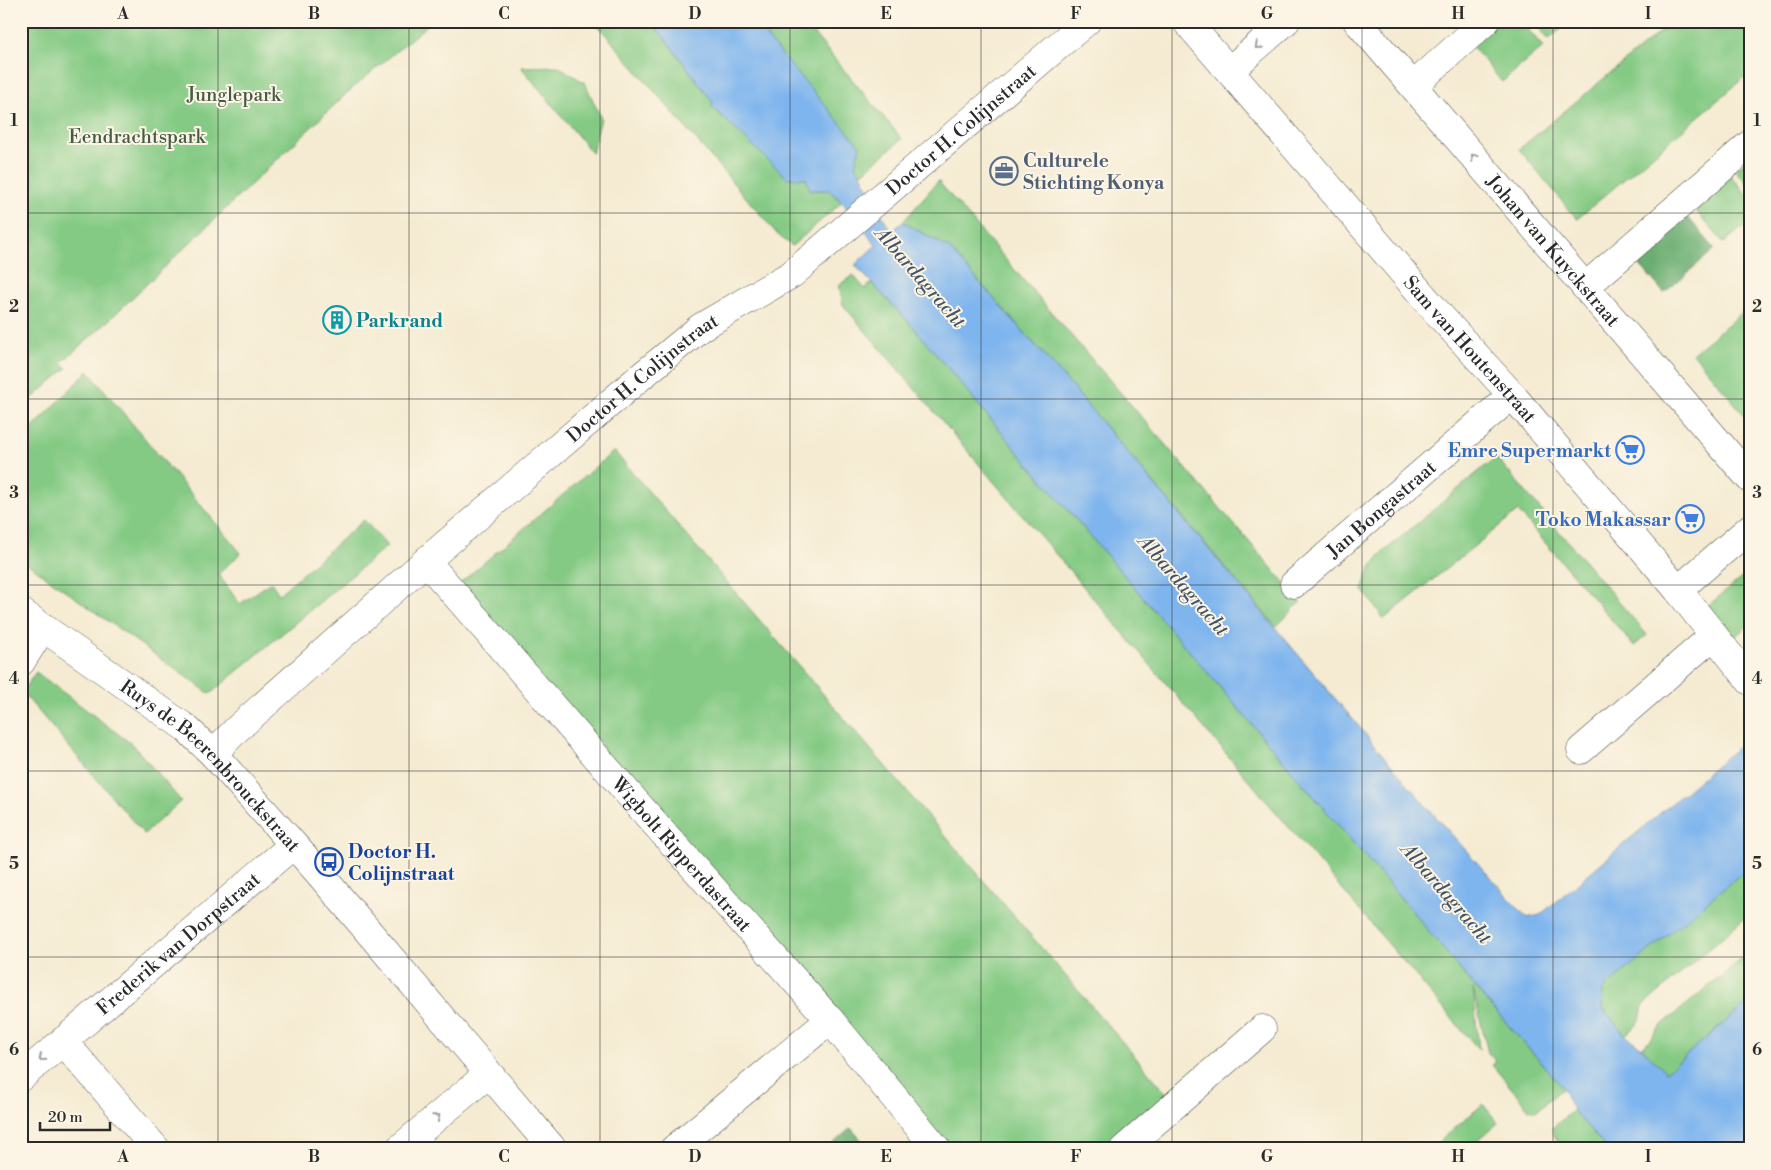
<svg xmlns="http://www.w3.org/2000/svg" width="1771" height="1170" viewBox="0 0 1771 1170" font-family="'Libre Bodoni',serif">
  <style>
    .green { fill: #84ca84; stroke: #587a58 }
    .forest { fill: #6bae72; stroke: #4b6c4e }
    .water { fill: #7fb5ee; stroke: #55708c }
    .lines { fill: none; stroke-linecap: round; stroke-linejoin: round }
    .minor-casing { stroke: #494844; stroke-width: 29 }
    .minor { stroke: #fff; stroke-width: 28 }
    .oneway { stroke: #a0a0a0 }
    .grid { fill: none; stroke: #2b2b2b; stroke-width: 1; stroke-opacity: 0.55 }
    .labels { text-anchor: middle; stroke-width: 4; stroke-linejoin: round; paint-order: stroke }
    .park-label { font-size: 19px; fill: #465b46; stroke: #fcf5e5 }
    .street-label { font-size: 19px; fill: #2b2b2b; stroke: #fcf5e5 }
    .service-label { font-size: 19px; font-weight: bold; fill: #4e5e75; stroke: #fcf5e5; text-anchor: start }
    .culture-label { font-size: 19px; font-weight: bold; fill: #0d838f; stroke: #fcf5e5; text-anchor: start }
    .shop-label { font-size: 19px; font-weight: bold; fill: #366cbe; stroke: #fcf5e5; text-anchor: end }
    .transit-label { font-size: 19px; font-weight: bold; fill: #164399; stroke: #fcf5e5; text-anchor: start }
    .water-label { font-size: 20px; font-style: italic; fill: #445466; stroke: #fcf5e5 }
    .neatline { fill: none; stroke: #2b2b2b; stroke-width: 2 }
    .grid-label { font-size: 16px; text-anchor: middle; font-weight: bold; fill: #2b2b2b }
  </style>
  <rect width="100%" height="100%" fill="#fcf5e5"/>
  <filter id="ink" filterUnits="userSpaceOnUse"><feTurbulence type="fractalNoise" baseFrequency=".02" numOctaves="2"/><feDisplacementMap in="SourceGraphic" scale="10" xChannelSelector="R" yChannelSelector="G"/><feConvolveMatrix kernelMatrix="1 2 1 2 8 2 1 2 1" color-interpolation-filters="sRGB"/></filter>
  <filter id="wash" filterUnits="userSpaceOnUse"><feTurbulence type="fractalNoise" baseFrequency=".0096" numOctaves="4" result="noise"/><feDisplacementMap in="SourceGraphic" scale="20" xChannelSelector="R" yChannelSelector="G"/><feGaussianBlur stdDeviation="1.12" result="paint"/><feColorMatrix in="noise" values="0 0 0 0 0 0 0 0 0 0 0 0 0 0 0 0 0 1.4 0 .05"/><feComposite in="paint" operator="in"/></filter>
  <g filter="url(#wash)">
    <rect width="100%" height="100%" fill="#f5ebd2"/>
    <path class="green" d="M 21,21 L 432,21 L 347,93 L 108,321 L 61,363 L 67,368 L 21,408 Z
      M 594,21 L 649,21 L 664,37 L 713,102 L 712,107 L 807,178 L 810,190 L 829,190 L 842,202 L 792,246 L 778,235 Z
      M 753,21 L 803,21 L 902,139 L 861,174 Z
      M 1500,21 L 1521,21 L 1543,47 L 1502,82 L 1472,46 Z
      M 1533,21 L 1570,21 L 1548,40 Z
      M 1673,21 L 1736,21 L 1750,38 L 1750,73 L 1577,219 L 1519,149 Z
      M 558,66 L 585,83 L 601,118 L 592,153 L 521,67 Z
      M 1750,157 L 1750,187 L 1735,170 Z
      M 1730,175 L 1750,198 L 1750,221 L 1724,243 L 1692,207 Z
      M 938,181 L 1301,602 L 1276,627 L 1061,374 L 949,248 L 903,222 Z
      M 853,275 L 865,289 L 871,283 L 915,329 L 1013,446 L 1412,911 L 1472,984 L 1552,1075 L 1563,1088 L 1536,1111 L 1529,1109 L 1492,1065 L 1496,1062 L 1488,1053 L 1473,989 L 1479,1050 L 843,305 L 839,285 Z
      M 1750,306 L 1750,422 L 1693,353 Z
      M 88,371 L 241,553 L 218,574 L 240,604 L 271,582 L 279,594 L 364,520 L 387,546 L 210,694 L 21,559 L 21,440 Z
      M 614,451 L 1168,1095 L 1106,1149 L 943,1149 L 459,584 Z
      M 1496,457 L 1647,635 L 1634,646 L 1518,511 L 1384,619 L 1363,590 C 1365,575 1371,566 1381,554 Z
      M 1750,571 L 1750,624 L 1732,639 L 1704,609 Z
      M 36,672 L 133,745 L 181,801 L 144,834 L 22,692 Z
      M 1750,866 L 1750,913 L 1643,1006 L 1639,1023 L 1625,1035 L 1602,1007 L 1602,989 Z
      M 1750,952 L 1750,1001 L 1666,1072 L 1642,1048 L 1662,1025 Z
      M 1483,1104 L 1498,1123 L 1468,1149 L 1431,1149 Z
      M 1573,1110 L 1607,1149 L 1562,1149 L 1557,1142 L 1552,1128 Z"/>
    <path class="forest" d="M 1685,214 L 1715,249 L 1664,293 L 1634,258 Z
      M 851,1128 L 869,1149 L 826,1149 Z"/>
    <path class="water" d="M 649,21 L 753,21 L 860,146 L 855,166 L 861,174 L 891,232 L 903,222 L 949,248 L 1061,374 L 1426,806 L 1527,918 L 1540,915 L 1750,737 L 1750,866 L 1603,989 L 1602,1007 L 1625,1035 L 1642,1048 L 1666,1072 L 1750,1001 L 1750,1149 L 1607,1149 L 1573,1110 L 1563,1088 L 1552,1075 L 1472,984 L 1412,911 L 1013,446 L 915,329 L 855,265 L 876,245 L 842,202 L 829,190 L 810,190 L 806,178 L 787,178 L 712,107 L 713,102 L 664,37 Z"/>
  </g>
  <g filter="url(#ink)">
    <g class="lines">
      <defs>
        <g id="minor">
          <path id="s1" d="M 1186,21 L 1443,319 L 1512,395 L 1678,590 L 1750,681"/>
          <path id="s2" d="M 1357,21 L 1750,479"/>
          <path d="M 1229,71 L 1286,21"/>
          <path d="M 1414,85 L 1486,21"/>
          <path d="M 1585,287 L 1750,144"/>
          <path id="s3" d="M 426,561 L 634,800 L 830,1020 L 937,1149"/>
          <path id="s4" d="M 1294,584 L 1512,395"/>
          <path d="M 1678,590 L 1750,528"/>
          <path id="s5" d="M 21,612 L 186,728 L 213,754 L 317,871 L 553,1149"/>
          <path d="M 21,662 L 43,627"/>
          <path d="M 1581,750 L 1713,636"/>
          <path id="s6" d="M 213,754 L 237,729 L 426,561 L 638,379 L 701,327 L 792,274 L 1087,21"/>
          <path d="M 63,1041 L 156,1149"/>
          <path id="s7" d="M 21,1077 L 293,845"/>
          <path d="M 399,1149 L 488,1074"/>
          <path d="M 674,1149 L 830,1020"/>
          <path d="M 1124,1149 L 1262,1029"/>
        </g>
      </defs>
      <use href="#minor" class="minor-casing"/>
      <use href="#minor" class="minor"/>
    </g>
    <defs><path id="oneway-chevron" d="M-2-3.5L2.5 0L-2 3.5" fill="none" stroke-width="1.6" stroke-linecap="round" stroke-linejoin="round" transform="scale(1.25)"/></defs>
    <g class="oneway">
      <use href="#oneway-chevron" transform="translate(1258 46) rotate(139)"/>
      <use href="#oneway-chevron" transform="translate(1474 157) rotate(-130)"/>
      <use href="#oneway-chevron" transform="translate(42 1058) rotate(139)"/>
      <use href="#oneway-chevron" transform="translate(437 1117) rotate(-40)"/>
    </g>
  </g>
  <path class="grid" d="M 218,21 L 218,1149M 409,21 L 409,1149M 600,21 L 600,1149M 790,21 L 790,1149M 981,21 L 981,1149M 1172,21 L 1172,1149M 1362,21 L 1362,1149M 1553,21 L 1553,1149M 21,213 L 1750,213M 21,399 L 1750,399M 21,585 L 1750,585M 21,771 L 1750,771M 21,957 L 1750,957"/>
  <defs>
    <symbol id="office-ring" viewBox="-11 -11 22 22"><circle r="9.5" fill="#fcf5e5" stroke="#5c6f8a" stroke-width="1.5"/><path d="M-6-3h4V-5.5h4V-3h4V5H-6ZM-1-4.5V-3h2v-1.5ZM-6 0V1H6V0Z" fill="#5c6f8a"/></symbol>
    <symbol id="building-ring" viewBox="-11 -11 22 22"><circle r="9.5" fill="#fcf5e5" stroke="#0f9aa8" stroke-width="1.5"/><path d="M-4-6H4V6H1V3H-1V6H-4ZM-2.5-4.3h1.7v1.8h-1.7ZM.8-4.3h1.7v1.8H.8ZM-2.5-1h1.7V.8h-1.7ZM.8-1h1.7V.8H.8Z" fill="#0f9aa8"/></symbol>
    <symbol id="supermarket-ring" viewBox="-11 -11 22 22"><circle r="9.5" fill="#fcf5e5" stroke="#3f7fe0" stroke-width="1.5"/><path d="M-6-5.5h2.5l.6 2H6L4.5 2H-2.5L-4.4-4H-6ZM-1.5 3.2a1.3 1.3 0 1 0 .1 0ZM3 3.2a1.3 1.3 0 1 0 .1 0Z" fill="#3f7fe0"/></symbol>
    <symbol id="bus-ring" viewBox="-11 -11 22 22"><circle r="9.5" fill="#fcf5e5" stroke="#1a4fb4" stroke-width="1.5"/><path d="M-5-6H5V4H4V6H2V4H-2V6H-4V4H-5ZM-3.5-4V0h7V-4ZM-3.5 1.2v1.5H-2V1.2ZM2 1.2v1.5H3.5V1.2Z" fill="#1a4fb4"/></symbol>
  </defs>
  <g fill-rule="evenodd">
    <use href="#office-ring" x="988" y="155" width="32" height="32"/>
    <use href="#building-ring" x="321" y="304" width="32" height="32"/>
    <use href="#supermarket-ring" x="1614" y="434" width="32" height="32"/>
    <use href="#supermarket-ring" x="1674" y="503" width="32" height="32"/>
    <use href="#bus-ring" x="313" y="846" width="32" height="32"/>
  </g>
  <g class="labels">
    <g class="park-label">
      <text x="234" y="101">Junglepark</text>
      <text x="137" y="143">Eendrachtspark</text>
    </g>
    <g class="street-label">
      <text dy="7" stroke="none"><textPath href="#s6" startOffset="976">Doctor H. Colijnstraat</textPath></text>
      <text dy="7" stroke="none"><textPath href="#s2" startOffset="302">Johan van Kuyckstraat</textPath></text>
      <text dy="7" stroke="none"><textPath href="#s1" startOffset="434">Sam van Houtenstraat</textPath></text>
      <text dy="7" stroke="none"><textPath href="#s6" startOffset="571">Doctor H. Colijnstraat</textPath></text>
      <text dy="7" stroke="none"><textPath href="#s4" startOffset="115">Jan Bongastraat</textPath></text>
      <text dy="7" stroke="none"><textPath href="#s5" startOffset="245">Ruys de Beerenbrouckstraat</textPath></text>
      <text dy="7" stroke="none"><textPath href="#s3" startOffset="389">Wigbolt Ripperdastraat</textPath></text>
      <text dy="7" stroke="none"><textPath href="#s7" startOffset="206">Frederik van Dorpstraat</textPath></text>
    </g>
    <g class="service-label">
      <text x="1023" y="167">Culturele<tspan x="1023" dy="22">Stichting Konya</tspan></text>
    </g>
    <g class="culture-label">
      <text x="356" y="327">Parkrand</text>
    </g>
    <g class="shop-label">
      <text x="1611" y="457">Emre Supermarkt</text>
      <text x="1671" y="526">Toko Makassar</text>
    </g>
    <g class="transit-label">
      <text x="348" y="858">Doctor H.<tspan x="348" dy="22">Colijnstraat</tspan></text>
    </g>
    <g class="water-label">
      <text transform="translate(921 277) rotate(49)" y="7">Albardagracht</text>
      <text transform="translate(1184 585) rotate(49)" y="7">Albardagracht</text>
      <text transform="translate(1447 893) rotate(49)" y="7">Albardagracht</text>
    </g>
  </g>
  <rect width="1771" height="1170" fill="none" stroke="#fcf5e5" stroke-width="55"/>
  <path d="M40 1122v8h70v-8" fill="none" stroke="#2b2b2b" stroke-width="2.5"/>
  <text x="48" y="1122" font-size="15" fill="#2b2b2b" stroke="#fcf5e5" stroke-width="4" paint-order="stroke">20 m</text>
  <rect x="28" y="28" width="1716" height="1114" class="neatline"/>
  <g class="grid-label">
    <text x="123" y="19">A</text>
    <text x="314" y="19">B</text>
    <text x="504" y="19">C</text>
    <text x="695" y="19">D</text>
    <text x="886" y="19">E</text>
    <text x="1076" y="19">F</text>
    <text x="1267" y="19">G</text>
    <text x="1458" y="19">H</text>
    <text x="1648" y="19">I</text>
    <text x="14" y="126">1</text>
    <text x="1757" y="126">1</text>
    <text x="14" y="312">2</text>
    <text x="1757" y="312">2</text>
    <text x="14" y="498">3</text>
    <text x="1757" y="498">3</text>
    <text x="14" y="684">4</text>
    <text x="1757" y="684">4</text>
    <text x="14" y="869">5</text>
    <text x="1757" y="869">5</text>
    <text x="14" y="1055">6</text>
    <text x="1757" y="1055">6</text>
    <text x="123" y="1162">A</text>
    <text x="314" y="1162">B</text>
    <text x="504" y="1162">C</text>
    <text x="695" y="1162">D</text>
    <text x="886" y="1162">E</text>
    <text x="1076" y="1162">F</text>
    <text x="1267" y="1162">G</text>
    <text x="1458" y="1162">H</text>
    <text x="1648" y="1162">I</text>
  </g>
</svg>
